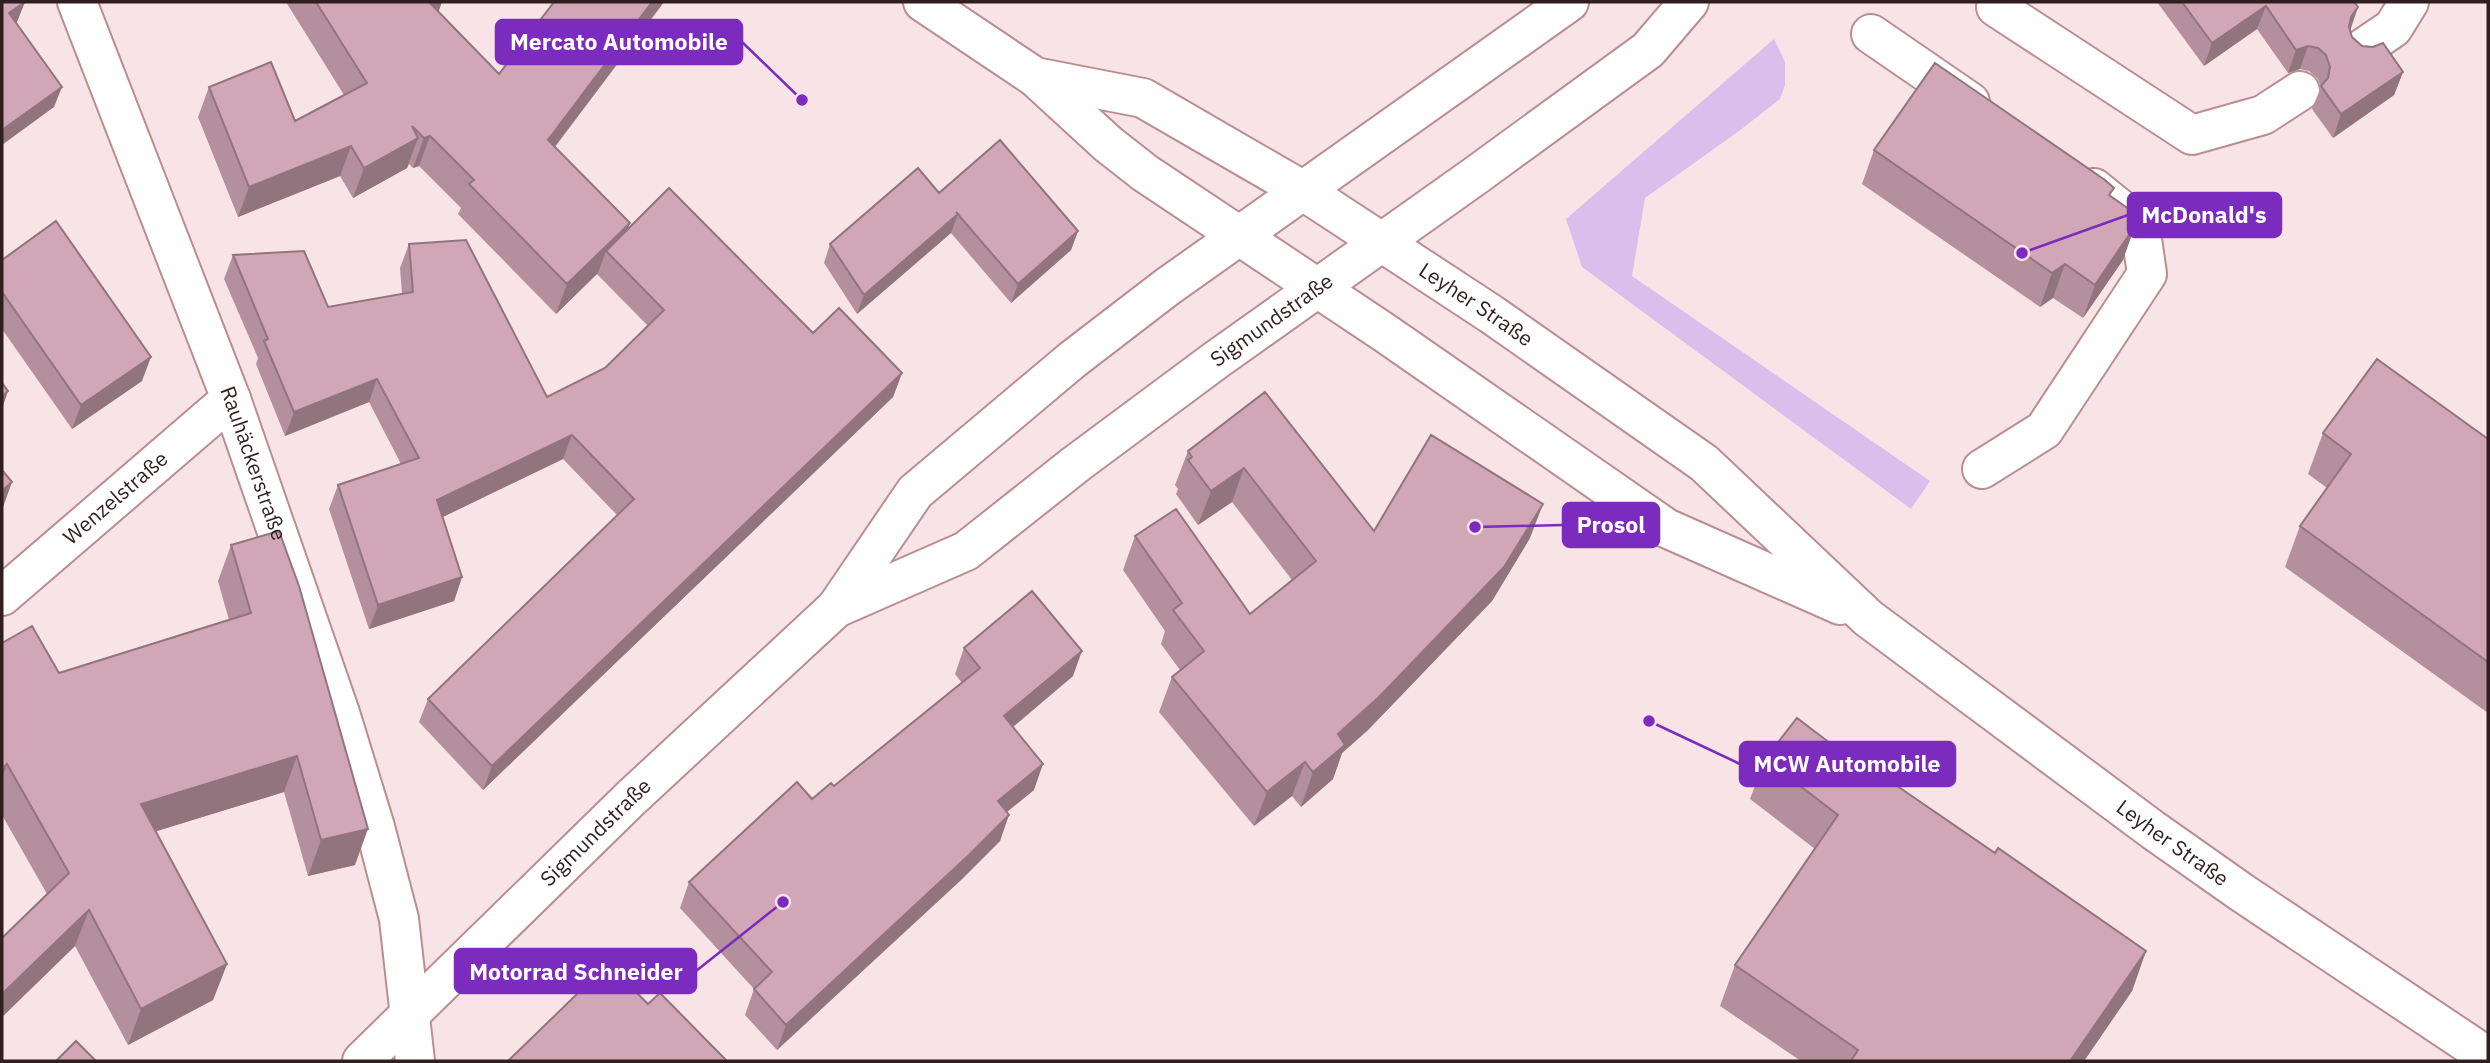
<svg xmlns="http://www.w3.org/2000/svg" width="2490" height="1063" viewBox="0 0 2490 1063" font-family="'IBM Plex Sans',sans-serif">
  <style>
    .green { fill: #dcbeec }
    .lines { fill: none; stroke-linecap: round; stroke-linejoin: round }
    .minor-casing { stroke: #ba8e91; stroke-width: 42 }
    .major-casing { stroke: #ba8e91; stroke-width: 42 }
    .minor { stroke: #fff; stroke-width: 38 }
    .major { stroke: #fff; stroke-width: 38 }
    .wall { fill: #b48f9d }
    .shaded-wall { fill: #92747f }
    .building { fill: #d1a6b6; stroke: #92747f; stroke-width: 2 }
    .labels { text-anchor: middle; stroke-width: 6; stroke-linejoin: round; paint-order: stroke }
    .street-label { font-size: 21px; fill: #301e20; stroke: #f8e4e6 }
    .leader { fill: none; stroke: #7b2cbf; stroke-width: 2.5 }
    .callout-dot { fill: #7b2cbf; stroke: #f8e4e6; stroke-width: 2.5 }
    .callout { fill: #7b2cbf; stroke: #7b2cbf; stroke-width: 2.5 }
    .callout-label { font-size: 23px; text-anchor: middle; font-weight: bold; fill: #fff }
  </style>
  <rect width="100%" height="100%" fill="#f8e4e6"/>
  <path class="green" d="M 1774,39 L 1785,62 L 1785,85 L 1780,99 L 1739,131 L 1645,198 L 1632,276 L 1930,481 L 1911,509 L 1582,267 L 1566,219 Z"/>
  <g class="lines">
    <defs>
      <g id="minor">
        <path id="s1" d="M 77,2 L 231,399 L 340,713 L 375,827 L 399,919 L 415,1061"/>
        <path d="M 1996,7 L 2192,135 L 2263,115 L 2300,91"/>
        <path d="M 1871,34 L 1970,102"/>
        <path d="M 2362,49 L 2393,28 L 2409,2"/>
        <path d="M 1982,469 L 2044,430 L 2147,274 L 2140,225 L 2094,188"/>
        <path id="s2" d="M 2,596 L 231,399"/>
      </g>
      <g id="major">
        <path d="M 923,2 L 1035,77 L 1108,144 L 1145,173 L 1385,333 L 1666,528 L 1840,605"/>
        <path id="s3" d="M 1035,77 L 1143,98 L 1302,190 L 1491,314 L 1704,463 L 1868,618 L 2153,830 L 2241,892 L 2488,1057"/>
        <path id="s4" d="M 836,608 L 966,551 L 1076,464 L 1216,360 L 1475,176 L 1648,50 L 1689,2"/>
        <path id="s5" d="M 362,1061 L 631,798 L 836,608 L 915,492 L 1072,360 L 1167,287 L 1569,2"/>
      </g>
    </defs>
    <use href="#minor" class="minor-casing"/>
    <use href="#major" class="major-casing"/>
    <use href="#minor" class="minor"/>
    <use href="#major" class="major"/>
  </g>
  <path class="wall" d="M 286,2 L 442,2 L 438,12 L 499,74 L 554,2 L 664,2 L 555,147 L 627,230 L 813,333 L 902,373 L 893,397 L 483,790 L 419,722 L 428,699 L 617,515 L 563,459 L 443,517 L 462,577 L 454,601 L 369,629 L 329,509 L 338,485 L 401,464 L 369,402 L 285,436 L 256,364 L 258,358 L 224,279 L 233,255 L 328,307 L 402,294 L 400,268 L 409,244 L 547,397 L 605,368 L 648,326 L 597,274 L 598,273 L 556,314 L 458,214 L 461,208 L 419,166 L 413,168 L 409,164 L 407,168 L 353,198 L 340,176 L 238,217 L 198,117 L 209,87 L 295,121 L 344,95 Z
    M 2157,2 L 2354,2 L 2350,31 L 2352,37 L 2362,46 L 2403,72 L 2394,95 L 2333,138 L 2312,109 L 2321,87 L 2318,79 L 2309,71 L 2300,69 L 2288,73 L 2257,29 L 2204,66 Z
    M 1874,150 L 2111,197 L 2123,260 L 2083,318 L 2053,298 L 2040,307 L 1862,184 Z
    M 939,193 L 1078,231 L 1071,250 L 1011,303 L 951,233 L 857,314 L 824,263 L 830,244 Z
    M 2,260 L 142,381 L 72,429 L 2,329 Z
    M 1265,392 L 1374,531 L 1530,538 L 1492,601 L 1368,730 L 1342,753 L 1333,779 L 1301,807 L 1292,796 L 1254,826 L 1159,712 L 1172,677 L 1180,670 L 1161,644 L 1165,631 L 1123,570 L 1135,536 L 1250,614 L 1292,580 L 1232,502 L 1198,525 L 1176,494 L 1178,489 L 1175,485 L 1188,451 Z
    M 2323,433 L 2488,439 L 2488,713 L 2285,567 L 2300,526 L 2327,488 L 2308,474 Z
    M 231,545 L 355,865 L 308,876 L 284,792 L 156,831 L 227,964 L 213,1000 L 128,1045 L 75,946 L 2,1017 L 2,938 L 47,894 L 2,815 L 2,643 L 59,673 L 229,620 L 218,581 Z
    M 964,648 L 1073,676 L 1013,727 L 1034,790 L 1007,812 L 1000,841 L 961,880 L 777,1050 L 745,1015 L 754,989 L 680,908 L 689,882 L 834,786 L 962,683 L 955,674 Z
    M 1765,759 L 1868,772 L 2146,951 L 2132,991 L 2084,1061 L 1801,1061 L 1720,1006 L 1735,965 L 1815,849 L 1750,799 Z"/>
  <path class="shaded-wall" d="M 25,2 L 17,22 L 2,34 L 9,13 Z
    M 428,2 L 442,2 L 435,21 Z
    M 652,2 L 664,2 L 537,170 L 548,140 Z
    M 2266,6 L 2257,29 L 2204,66 L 2212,43 Z
    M 2358,7 L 2350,31 L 2342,40 L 2351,17 Z
    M 2308,46 L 2300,69 L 2288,73 L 2296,50 Z
    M 2403,72 L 2394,95 L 2333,138 L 2341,114 Z
    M 62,87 L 54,107 L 2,145 L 2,130 Z
    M 430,136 L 419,166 L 413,168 L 424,138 Z
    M 418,138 L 407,168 L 353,198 L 364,168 Z
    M 351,146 L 340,176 L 238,217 L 249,187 Z
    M 958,214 L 951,233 L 857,314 L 864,295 Z
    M 630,223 L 619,253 L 606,251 L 598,273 L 556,314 L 567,284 Z
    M 2135,226 L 2123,260 L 2083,318 L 2095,285 Z
    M 1078,231 L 1071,250 L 1011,303 L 1018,284 Z
    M 2065,264 L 2053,298 L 2040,307 L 2052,273 Z
    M 151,357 L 142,381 L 72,429 L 81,405 Z
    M 902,373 L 893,397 L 483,790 L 492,766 Z
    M 377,379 L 369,402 L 285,436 L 294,412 Z
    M 8,391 L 2,409 L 2,397 Z
    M 572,435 L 563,459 L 428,524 L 437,500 Z
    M 1244,468 L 1232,502 L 1198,525 L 1211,491 Z
    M 12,482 L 2,510 L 2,491 Z
    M 1543,504 L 1530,538 L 1492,601 L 1368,730 L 1342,753 L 1333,779 L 1301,807 L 1313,772 L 1338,734 Z
    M 462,577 L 454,601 L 369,629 L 378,605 Z
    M 1082,651 L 1073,676 L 995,742 L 1004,716 Z
    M 297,756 L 284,792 L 128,840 L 141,804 Z
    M 1305,762 L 1292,796 L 1254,826 L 1267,792 Z
    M 7,764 L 2,778 L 2,769 Z
    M 1043,764 L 1034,790 L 989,826 L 998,801 Z
    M 1009,815 L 1000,841 L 961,880 L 777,1050 L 786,1025 Z
    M 368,829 L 355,865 L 308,876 L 321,840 Z
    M 89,910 L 75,946 L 2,1017 L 2,994 Z
    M 2146,951 L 2132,991 L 2084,1061 L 2070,1061 Z
    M 227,964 L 213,1000 L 128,1045 L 141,1009 Z"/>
  <path class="building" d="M 2,2 L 25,2 L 9,13 L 62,87 L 2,130 Z
    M 316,2 L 429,2 L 499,74 L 554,2 L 652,2 L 548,140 L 630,223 L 567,284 L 469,184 L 474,180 L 430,136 L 424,138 L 412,126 L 418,138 L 364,168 L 351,146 L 249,187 L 209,87 L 271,62 L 295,121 L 367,83 Z
    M 2182,2 L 2354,2 L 2358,7 L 2351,17 L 2349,27 L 2352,37 L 2362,46 L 2373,47 L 2383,43 L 2403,72 L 2341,114 L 2321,86 L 2328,78 L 2330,67 L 2326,55 L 2318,48 L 2308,46 L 2296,50 L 2266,6 L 2212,43 Z
    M 1935,63 L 2105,180 L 2114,188 L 2109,195 L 2133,212 L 2135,226 L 2095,285 L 2065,264 L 2052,273 L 1874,150 Z
    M 1000,140 L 1078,231 L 1018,284 L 956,212 L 958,214 L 864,295 L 830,244 L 918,168 L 939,193 Z
    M 669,188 L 813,333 L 839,308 L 902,373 L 492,766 L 428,699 L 634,499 L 572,435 L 437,500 L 462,577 L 378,605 L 338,485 L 419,458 L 377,379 L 294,412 L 264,341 L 268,339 L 233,255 L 304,251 L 328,307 L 413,292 L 409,244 L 466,240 L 547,397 L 605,368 L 664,310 L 606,251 Z
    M 56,221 L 151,357 L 81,405 L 2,292 L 2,260 Z
    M 2377,359 L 2488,439 L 2488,662 L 2300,526 L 2351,454 L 2323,433 Z
    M 2,383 L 8,391 L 2,397 Z
    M 1265,392 L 1374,531 L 1431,435 L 1543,504 L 1504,567 L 1380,696 L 1338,734 L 1345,745 L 1313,772 L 1305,762 L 1267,792 L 1172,677 L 1204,651 L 1173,610 L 1182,603 L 1135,536 L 1176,509 L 1250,614 L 1316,561 L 1244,468 L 1211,491 L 1188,460 L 1192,457 L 1188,451 Z
    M 2,470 L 12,482 L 2,491 Z
    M 279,531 L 299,586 L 368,829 L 321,840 L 297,756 L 141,804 L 227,964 L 141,1009 L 89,910 L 2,994 L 2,938 L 69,873 L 7,764 L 2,769 L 2,643 L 32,626 L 59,673 L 251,613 L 231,545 Z
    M 1032,591 L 1082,651 L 1004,716 L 1043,764 L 998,801 L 1009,815 L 970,854 L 786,1025 L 754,989 L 772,972 L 689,882 L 797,782 L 812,799 L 831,783 L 834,786 L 980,668 L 964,648 Z
    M 1797,718 L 1868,772 L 1871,768 L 1995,853 L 1998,848 L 2146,951 L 2070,1061 L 1851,1061 L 1858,1050 L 1735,965 L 1838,815 L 1765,759 Z
    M 608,964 L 648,1004 L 660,993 L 727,1061 L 508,1061 Z
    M 76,1041 L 96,1061 L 56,1061 Z"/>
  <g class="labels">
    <g class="street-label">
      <text dy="7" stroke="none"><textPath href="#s3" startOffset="502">Leyher Straße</textPath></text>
      <text dy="7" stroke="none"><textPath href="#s4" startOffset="525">Sigmundstraße</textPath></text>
      <text dy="7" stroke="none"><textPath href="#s1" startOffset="494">Rauhäckerstraße</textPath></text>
      <text dy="7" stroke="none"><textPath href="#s2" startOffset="150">Wenzelstraße</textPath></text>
      <text dy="7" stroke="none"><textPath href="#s5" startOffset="327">Sigmundstraße</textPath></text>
      <text dy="7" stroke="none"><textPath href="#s3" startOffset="1384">Leyher Straße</textPath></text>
    </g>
  </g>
  <path class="leader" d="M802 100L742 42M2022 253L2128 215M1475 527L1563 525M1649 721L1740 764M783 902L696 971"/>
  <g class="callout-dot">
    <circle cx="802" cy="100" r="7"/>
    <circle cx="2022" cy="253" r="7"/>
    <circle cx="1475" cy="527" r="7"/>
    <circle cx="1649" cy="721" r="7"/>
    <circle cx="783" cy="902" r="7"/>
  </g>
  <g class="callout">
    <rect x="496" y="20" width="246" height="44" rx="7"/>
    <rect x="2128" y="193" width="153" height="44" rx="7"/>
    <rect x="1563" y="503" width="96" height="44" rx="7"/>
    <rect x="1740" y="742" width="215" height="44" rx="7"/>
    <rect x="455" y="949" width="241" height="44" rx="7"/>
  </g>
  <g class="callout-label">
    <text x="619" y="50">Mercato Automobile</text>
    <text x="2204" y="223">McDonald's</text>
    <text x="1611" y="533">Prosol</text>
    <text x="1847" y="772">MCW Automobile</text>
    <text x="576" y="980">Motorrad Schneider</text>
  </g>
  <rect width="2490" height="1063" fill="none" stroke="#301e20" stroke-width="7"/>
</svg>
